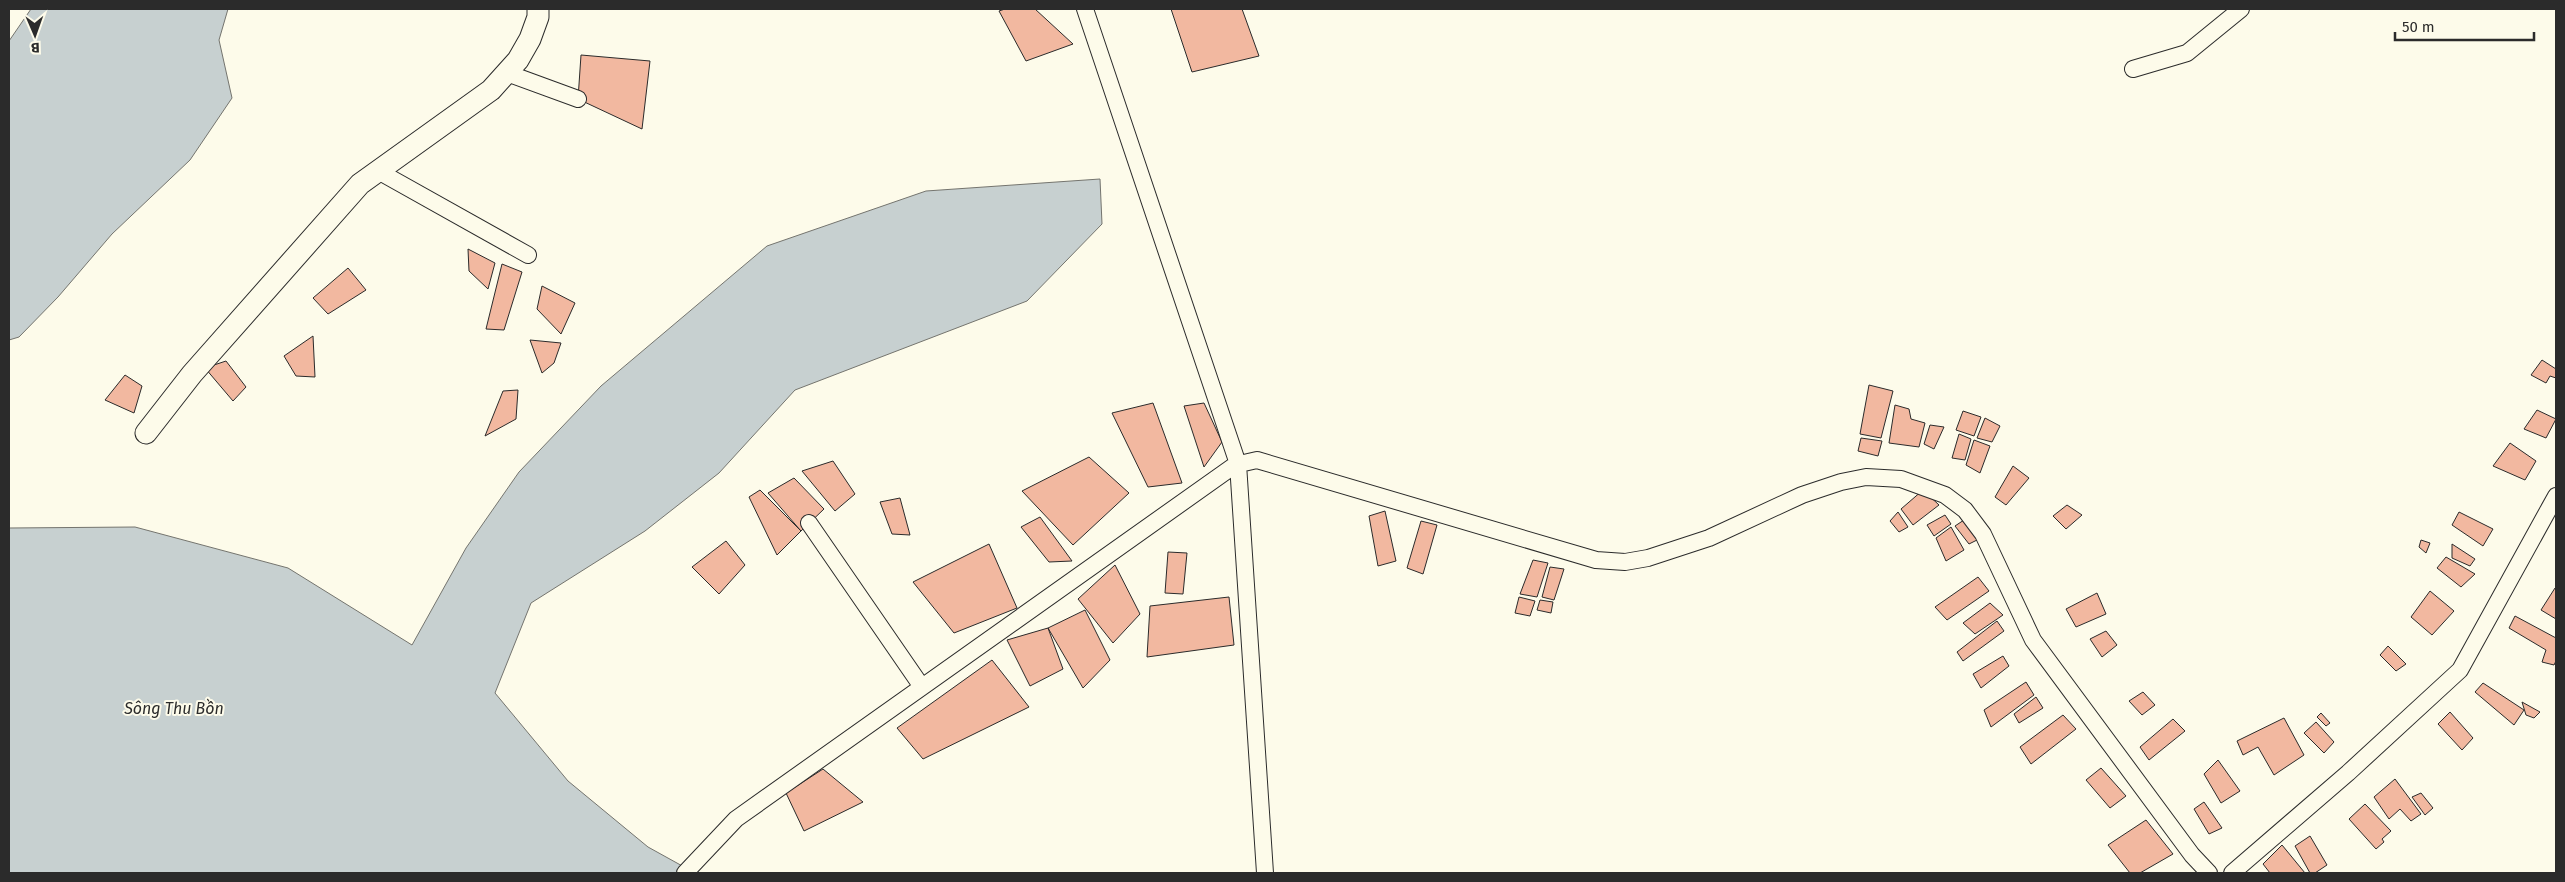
<svg xmlns="http://www.w3.org/2000/svg" width="2565" height="882" viewBox="0 0 2565 882" font-family="'Fira Sans',sans-serif">
  <style>
    .water { fill: #c7d0d0; stroke: #74746e }
    .building { fill: #f2b8a0; stroke: #2b2b2b }
    .lines { fill: none; stroke-linecap: round; stroke-linejoin: round }
    .minor-casing { stroke: #2b2b2b; stroke-width: 18 }
    .tertiary-casing { stroke: #2b2b2b; stroke-width: 23 }
    .minor { stroke: #fdfbea; stroke-width: 16 }
    .tertiary { stroke: #fdfbea; stroke-width: 21 }
    .labels { text-anchor: middle; stroke-width: 4; stroke-linejoin: round; paint-order: stroke }
    .water-label { font-size: 16px; font-style: italic; fill: #2b2b2b; stroke: #fdfbea }
  </style>
  <rect width="100%" height="100%" fill="#fdfbea"/>
  <path class="water" d="M 31,9 L 228,9 L 219,40 L 232,98 L 190,160 L 112,234 L 58,297 L 19,337 L 9,340 L 9,41 Z
    M 1100,179 L 1102,224 L 1027,301 L 795,390 L 719,473 L 645,531 L 531,603 L 495,693 L 568,781 L 648,847 L 695,873 L 9,873 L 9,528 L 135,527 L 288,568 L 412,645 L 466,548 L 519,472 L 601,386 L 767,246 L 926,191 Z"/>
  <path class="building" d="M 1005,9 L 1035,9 L 1073,44 L 1026,61 L 999,11 Z
    M 1171,9 L 1242,9 L 1259,56 L 1192,72 Z
    M 581,55 L 650,61 L 642,129 L 578,99 Z
    M 468,249 L 495,263 L 488,289 L 469,271 Z
    M 502,264 L 522,272 L 504,330 L 486,329 Z
    M 348,268 L 366,290 L 328,314 L 313,298 Z
    M 542,286 L 575,303 L 561,334 L 537,309 Z
    M 313,336 L 315,377 L 296,376 L 284,356 Z
    M 530,340 L 561,343 L 554,363 L 542,373 Z
    M 2542,360 L 2556,369 L 2556,378 L 2550,376 L 2546,383 L 2531,375 Z
    M 226,361 L 246,387 L 233,401 L 205,368 Z
    M 125,375 L 142,386 L 134,413 L 105,400 Z
    M 1869,385 L 1893,391 L 1881,438 L 1860,434 Z
    M 518,390 L 516,419 L 485,436 L 503,391 Z
    M 1153,403 L 1182,483 L 1148,487 L 1112,413 Z
    M 1204,403 L 1222,442 L 1204,467 L 1184,406 Z
    M 1895,405 L 1909,409 L 1911,419 L 1925,423 L 1919,447 L 1889,443 Z
    M 2537,410 L 2556,419 L 2546,438 L 2524,429 Z
    M 1963,411 L 1981,417 L 1974,436 L 1956,430 Z
    M 1985,418 L 2000,426 L 1992,442 L 1977,438 Z
    M 1930,425 L 1944,427 L 1934,449 L 1924,444 Z
    M 1959,434 L 1971,439 L 1965,460 L 1952,458 Z
    M 1861,438 L 1882,441 L 1878,456 L 1858,451 Z
    M 1974,440 L 1990,446 L 1980,473 L 1966,465 Z
    M 2510,443 L 2536,461 L 2525,480 L 2493,466 Z
    M 1089,457 L 1129,493 L 1073,545 L 1022,491 Z
    M 833,461 L 855,494 L 835,511 L 802,471 Z
    M 2013,466 L 2029,478 L 2006,505 L 1995,497 Z
    M 794,478 L 824,509 L 801,531 L 768,493 Z
    M 760,490 L 801,531 L 777,555 L 749,497 Z
    M 1923,490 L 1939,505 L 1913,525 L 1901,509 Z
    M 900,498 L 910,535 L 892,534 L 880,502 Z
    M 2067,505 L 2082,515 L 2066,529 L 2053,516 Z
    M 1385,511 L 1396,561 L 1378,566 L 1369,516 Z
    M 1898,512 L 1908,527 L 1899,532 L 1890,521 Z
    M 2459,512 L 2493,529 L 2483,546 L 2452,525 Z
    M 1945,515 L 1951,524 L 1934,536 L 1927,525 Z
    M 1040,517 L 1072,561 L 1049,562 L 1021,527 Z
    M 1964,520 L 1979,539 L 1969,544 L 1955,526 Z
    M 1421,521 L 1437,525 L 1423,574 L 1407,568 Z
    M 1951,527 L 1964,550 L 1946,561 L 1936,538 Z
    M 2421,540 L 2430,543 L 2426,553 L 2419,547 Z
    M 726,541 L 745,565 L 719,594 L 692,567 Z
    M 989,544 L 1017,608 L 954,633 L 913,582 Z
    M 2452,544 L 2475,559 L 2470,566 L 2452,558 Z
    M 1168,552 L 1187,553 L 1183,594 L 1165,593 Z
    M 2446,557 L 2475,574 L 2461,587 L 2437,568 Z
    M 1533,560 L 1548,563 L 1537,597 L 1520,594 Z
    M 1115,565 L 1140,614 L 1113,643 L 1078,599 Z
    M 1550,567 L 1564,569 L 1554,600 L 1542,597 Z
    M 1978,577 L 1989,591 L 1947,620 L 1935,607 Z
    M 2555,588 L 2556,589 L 2556,619 L 2541,610 Z
    M 2430,591 L 2454,611 L 2432,635 L 2411,617 Z
    M 2097,593 L 2106,614 L 2076,627 L 2066,609 Z
    M 1229,597 L 1234,645 L 1147,657 L 1150,606 Z
    M 1519,597 L 1535,601 L 1530,616 L 1515,613 Z
    M 1540,600 L 1553,602 L 1551,613 L 1537,610 Z
    M 1990,603 L 2003,615 L 1975,634 L 1963,623 Z
    M 1085,610 L 1110,660 L 1083,688 L 1048,628 Z
    M 2515,616 L 2556,638 L 2556,661 L 2554,665 L 2542,662 L 2546,650 L 2509,628 Z
    M 1997,621 L 2004,631 L 1963,661 L 1957,652 Z
    M 1048,628 L 1063,669 L 1030,686 L 1007,640 Z
    M 2106,631 L 2117,645 L 2102,657 L 2090,639 Z
    M 2388,646 L 2406,664 L 2396,671 L 2380,655 Z
    M 2003,656 L 2009,666 L 1981,688 L 1973,674 Z
    M 992,660 L 1029,707 L 923,759 L 897,728 Z
    M 2026,682 L 2034,695 L 1991,727 L 1984,710 Z
    M 2483,683 L 2524,710 L 2514,725 L 2475,692 Z
    M 2143,692 L 2155,705 L 2142,715 L 2129,701 Z
    M 2036,697 L 2043,708 L 2019,723 L 2014,714 Z
    M 2522,702 L 2540,712 L 2534,718 L 2526,715 Z
    M 2450,712 L 2473,738 L 2462,750 L 2438,724 Z
    M 2321,713 L 2330,723 L 2326,726 L 2317,717 Z
    M 2063,715 L 2076,729 L 2031,764 L 2020,747 Z
    M 2284,718 L 2304,755 L 2274,775 L 2258,747 L 2243,755 L 2237,741 Z
    M 2173,719 L 2185,731 L 2149,760 L 2140,747 Z
    M 2316,722 L 2334,742 L 2324,753 L 2304,733 Z
    M 2218,760 L 2240,791 L 2221,803 L 2204,774 Z
    M 2101,768 L 2126,796 L 2110,808 L 2086,780 Z
    M 823,769 L 863,802 L 804,831 L 786,793 Z
    M 2395,779 L 2421,814 L 2411,821 L 2400,809 L 2389,819 L 2374,797 Z
    M 2421,793 L 2433,808 L 2425,815 L 2412,797 Z
    M 2204,802 L 2222,828 L 2209,834 L 2194,809 Z
    M 2365,804 L 2391,831 L 2382,839 L 2384,842 L 2376,849 L 2349,819 Z
    M 2146,820 L 2173,854 L 2140,873 L 2130,873 L 2108,845 Z
    M 2310,836 L 2327,865 L 2315,873 L 2310,873 L 2295,846 Z
    M 2282,845 L 2305,873 L 2270,873 L 2263,864 Z"/>
  <g class="lines">
    <defs>
      <path id="minor" d="M 1085,9 L 1238,464 L 1265,873
        M 2133,69 L 2187,53 L 2241,9
        M 507,73 L 578,99
        M 378,171 L 528,255
        M 809,523 L 922,687
        M 685,873 L 736,819 L 1235,465 L 1257,460 L 1596,560 L 1625,562 L 1648,558 L 1709,538 L 1802,495 L 1841,482 L 1866,477 L 1901,479 L 1945,495 L 1965,510 L 1983,534 L 2033,640 L 2192,855 L 2209,873
        M 2232,873 L 2348,773 L 2460,670 L 2556,496"/>
      <path id="tertiary" d="M 146,433 L 192,374 L 360,184 L 491,90 L 518,60 L 530,39 L 538,17 L 538,9"/>
    </defs>
    <use href="#minor" class="minor-casing"/>
    <use href="#tertiary" class="tertiary-casing"/>
    <use href="#minor" class="minor"/>
    <use href="#tertiary" class="tertiary"/>
  </g>
  <g class="labels">
    <g class="water-label">
      <text x="174" y="714">Sông Thu Bồn</text>
    </g>
  </g>
  <rect width="2565" height="882" fill="none" stroke="#2b2b2b" stroke-width="20"/>
  <g transform="translate(35 35) rotate(178)" stroke="#fdfbea" stroke-width="4" paint-order="stroke">
  <path d="M0-4L9 19L0 12L-9 19Z" fill="#2b2b2b"/>
  <text y="-8" font-size="14" font-weight="bold" text-anchor="middle" fill="#2b2b2b">B</text>
  </g>
  <path d="M2395 32v8h139v-8" fill="none" stroke="#2b2b2b" stroke-width="2.5"/>
  <text x="2402" y="32" font-size="15" fill="#2b2b2b" stroke="#fdfbea" stroke-width="4" paint-order="stroke">50 m</text>
</svg>
